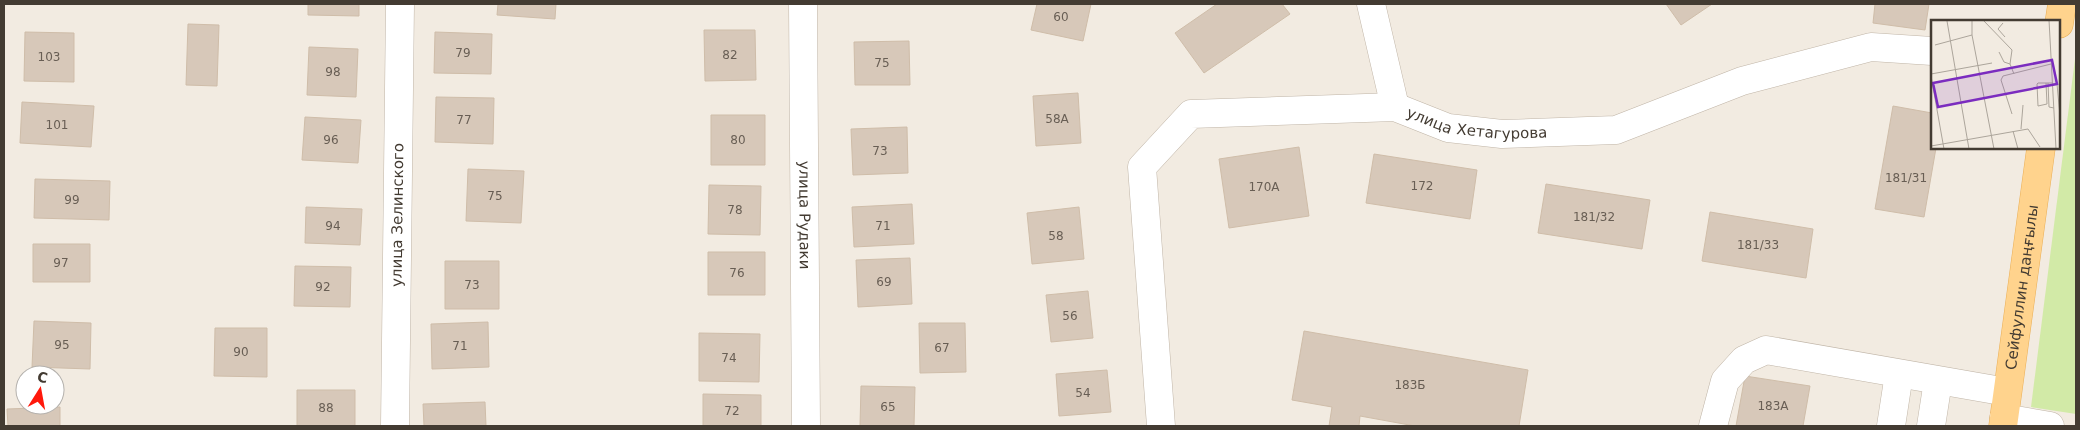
<svg xmlns="http://www.w3.org/2000/svg" width="2080" height="430" viewBox="0 0 2080 430" font-family="'DejaVu Sans',sans-serif">
  <style>
    .green { fill: #d2eaa7 }
    .building { fill: #d7c8b9; stroke: #cfbda9 }
    .lines { fill: none; stroke-linecap: round; stroke-linejoin: round }
    .minor-casing { stroke: #c0b5a7; stroke-width: 29 }
    .major-casing { stroke: #eaaf57; stroke-width: 29 }
    .minor { stroke: #fff; stroke-width: 28 }
    .major { stroke: #ffd38d; stroke-width: 28 }
    .labels { text-anchor: middle; stroke-width: 4; stroke-linejoin: round; paint-order: stroke }
    .number-label { font-size: 12px; fill: #685e54 }
    .street-label { font-size: 15px; fill: #433b32; stroke: #fff }
    .inset-road { fill: none; stroke: #aca59b; stroke-width: 1 }
    .view { fill: #7b2cbf; fill-opacity: 0.15; stroke: #7b2cbf; stroke-width: 2.5 }
    .inset-edge { fill: none; stroke: #433b32; stroke-width: 2.5 }
  </style>
  <rect width="100%" height="100%" fill="#f2ebe1"/>
  <path class="green" d="M 2076,51 L 2076,414 L 2031,407 Z"/>
  <path class="building" d="M 308,4 L 359,4 L 359,16 L 308,15 Z
    M 498,4 L 556,4 L 555,19 L 497,15 Z
    M 1037,4 L 1091,4 L 1083,41 L 1031,30 Z
    M 1217,4 L 1282,4 L 1290,14 L 1204,73 L 1175,33 Z
    M 1666,4 L 1712,4 L 1681,25 Z
    M 1875,4 L 1929,4 L 1925,30 L 1873,23 Z
    M 188,24 L 219,25 L 217,86 L 186,85 Z
    M 704,30 L 755,30 L 756,80 L 705,81 Z
    M 25,32 L 74,33 L 74,82 L 24,81 Z
    M 435,32 L 492,34 L 491,74 L 434,73 Z
    M 909,41 L 910,85 L 855,85 L 854,42 Z
    M 309,47 L 358,49 L 356,97 L 307,95 Z
    M 1078,93 L 1081,143 L 1036,146 L 1033,96 Z
    M 436,97 L 494,98 L 493,144 L 435,142 Z
    M 22,102 L 94,106 L 91,147 L 20,143 Z
    M 1893,106 L 1932,113 L 1932,148 L 1936,148 L 1924,217 L 1875,209 Z
    M 711,115 L 765,115 L 765,165 L 711,165 Z
    M 305,117 L 361,120 L 358,163 L 302,160 Z
    M 907,127 L 908,173 L 853,175 L 851,129 Z
    M 1299,147 L 1309,216 L 1229,228 L 1219,159 Z
    M 1374,154 L 1477,170 L 1470,219 L 1366,203 Z
    M 468,169 L 524,171 L 521,223 L 466,221 Z
    M 35,179 L 110,181 L 109,220 L 34,218 Z
    M 1546,184 L 1650,200 L 1642,249 L 1538,233 Z
    M 709,185 L 761,186 L 760,235 L 708,234 Z
    M 912,204 L 914,244 L 854,247 L 852,207 Z
    M 306,207 L 362,209 L 360,245 L 305,243 Z
    M 1079,207 L 1084,259 L 1032,264 L 1027,213 Z
    M 1710,212 L 1813,229 L 1806,278 L 1702,261 Z
    M 33,244 L 90,244 L 90,282 L 33,282 Z
    M 708,252 L 765,252 L 765,295 L 708,295 Z
    M 910,258 L 912,304 L 858,307 L 856,260 Z
    M 445,261 L 499,261 L 499,309 L 445,309 Z
    M 295,266 L 351,267 L 350,307 L 294,306 Z
    M 1088,291 L 1093,338 L 1051,342 L 1046,295 Z
    M 34,321 L 91,323 L 90,369 L 32,367 Z
    M 488,322 L 489,367 L 432,369 L 431,324 Z
    M 919,323 L 965,323 L 966,372 L 920,373 Z
    M 215,328 L 267,328 L 267,377 L 214,376 Z
    M 1304,331 L 1528,370 L 1519,426 L 1415,426 L 1360,416 L 1359,426 L 1329,426 L 1332,407 L 1292,400 Z
    M 699,333 L 760,334 L 759,382 L 699,381 Z
    M 1107,370 L 1111,412 L 1059,416 L 1056,374 Z
    M 1745,376 L 1810,386 L 1803,426 L 1736,426 Z
    M 861,386 L 915,387 L 914,426 L 860,426 Z
    M 297,390 L 355,390 L 355,426 L 297,426 Z
    M 703,394 L 761,395 L 761,426 L 703,426 Z
    M 485,402 L 486,426 L 424,426 L 423,404 Z
    M 60,407 L 60,426 L 8,426 L 7,409 Z"/>
  <g class="lines">
    <defs>
      <g id="minor">
        <path id="s1" d="M 803,4 L 806,426"/>
        <path d="M 1371,4 L 1395,107"/>
        <path d="M 2004,418 L 2050,426"/>
        <path id="s2" d="M 395,426 L 400,4"/>
        <path id="s3" d="M 1161,426 L 1142,167 L 1191,114 L 1395,107 L 1448,128 L 1502,134 L 1616,130 L 1742,81 L 1871,47 L 1932,51"/>
        <path d="M 1713,426 L 1725,381 L 1744,360 L 1766,350 L 2007,392"/>
        <path d="M 1891,426 L 1899,374"/>
        <path d="M 1931,426 L 1938,381"/>
      </g>
      <g id="major">
        <path d="M 2059,24 L 2062,4"/>
        <path id="s4" d="M 2003,426 L 2041,148"/>
      </g>
    </defs>
    <use href="#minor" class="minor-casing"/>
    <use href="#major" class="major-casing"/>
    <use href="#minor" class="minor"/>
    <use href="#major" class="major"/>
  </g>
  <g class="labels">
    <g class="number-label">
      <text x="1061" y="21">60</text>
      <text x="463" y="57">79</text>
      <text x="730" y="59">82</text>
      <text x="49" y="61">103</text>
      <text x="882" y="67">75</text>
      <text x="333" y="76">98</text>
      <text x="1057" y="123">58А</text>
      <text x="464" y="124">77</text>
      <text x="57" y="129">101</text>
      <text x="331" y="144">96</text>
      <text x="738" y="144">80</text>
      <text x="880" y="155">73</text>
      <text x="1906" y="182">181/31</text>
      <text x="1422" y="190">172</text>
      <text x="1264" y="191">170А</text>
      <text x="495" y="200">75</text>
      <text x="72" y="204">99</text>
      <text x="735" y="214">78</text>
      <text x="1594" y="221">181/32</text>
      <text x="333" y="230">94</text>
      <text x="883" y="230">71</text>
      <text x="1056" y="240">58</text>
      <text x="1758" y="249">181/33</text>
      <text x="61" y="267">97</text>
      <text x="737" y="277">76</text>
      <text x="884" y="286">69</text>
      <text x="472" y="289">73</text>
      <text x="323" y="291">92</text>
      <text x="1070" y="320">56</text>
      <text x="62" y="349">95</text>
      <text x="460" y="350">71</text>
      <text x="942" y="352">67</text>
      <text x="241" y="356">90</text>
      <text x="729" y="362">74</text>
      <text x="1410" y="389">183Б</text>
      <text x="1083" y="397">54</text>
      <text x="1773" y="410">183А</text>
      <text x="888" y="411">65</text>
      <text x="326" y="412">88</text>
      <text x="732" y="415">72</text>
    </g>
    <g class="street-label">
      <text dy="5" stroke="none"><textPath href="#s3" startOffset="621">улица Хетагурова</textPath></text>
      <text dy="5" stroke="none"><textPath href="#s2" startOffset="211">улица Зелинского</textPath></text>
      <text dy="5" stroke="none"><textPath href="#s1" startOffset="211">улица Рудаки</textPath></text>
      <text dy="5" stroke="none"><textPath href="#s4" startOffset="140">Сейфуллин даңғылы</textPath></text>
    </g>
  </g>
  <g transform="translate(1931 20)">
    <rect width="129" height="129" fill="#f2ebe1"/>
    <path class="inset-road" d="M 41,0 L 41,15 L 63,129M 52,0 L 81,30 L 79,44 L 83,54M 118,0 L 125,129M 16,1 L 38,129M 72,3 L 67,9 L 74,17M 4,25 L 41,15M 68,32 L 73,42 L 79,44M 0,54 L 61,43M 0,56 L 13,129M 115,63 L 116,84 L 107,86 L 106,64 L 107,63 L 121,63M 117,63 L 118,87 L 123,88M 122,64 L 126,64 L 129,96M 81,94 L 70,60 L 72,56 L 120,44M 90,109 L 92,85M 82,111 L 87,129M 0,126 L 97,109 L 109,127"/>
    <path class="view" d="M 121,40 L 126,64 L 7,87 L 2,63 Z"/>
    <rect width="129" height="129" class="inset-edge"/>
  </g>
  <rect width="2080" height="430" fill="none" stroke="#433b32" stroke-width="10"/>
  <g transform="translate(40 390) rotate(11)"><circle r="24" fill="#ffffff" stroke="#b4b1ad"/>
  <path d="M0-4L9 19L0 12L-9 19Z" fill="#ff180b"/>
  <text y="-8" font-size="14" font-weight="bold" text-anchor="middle" fill="#433b32">С</text>
  </g>
</svg>
